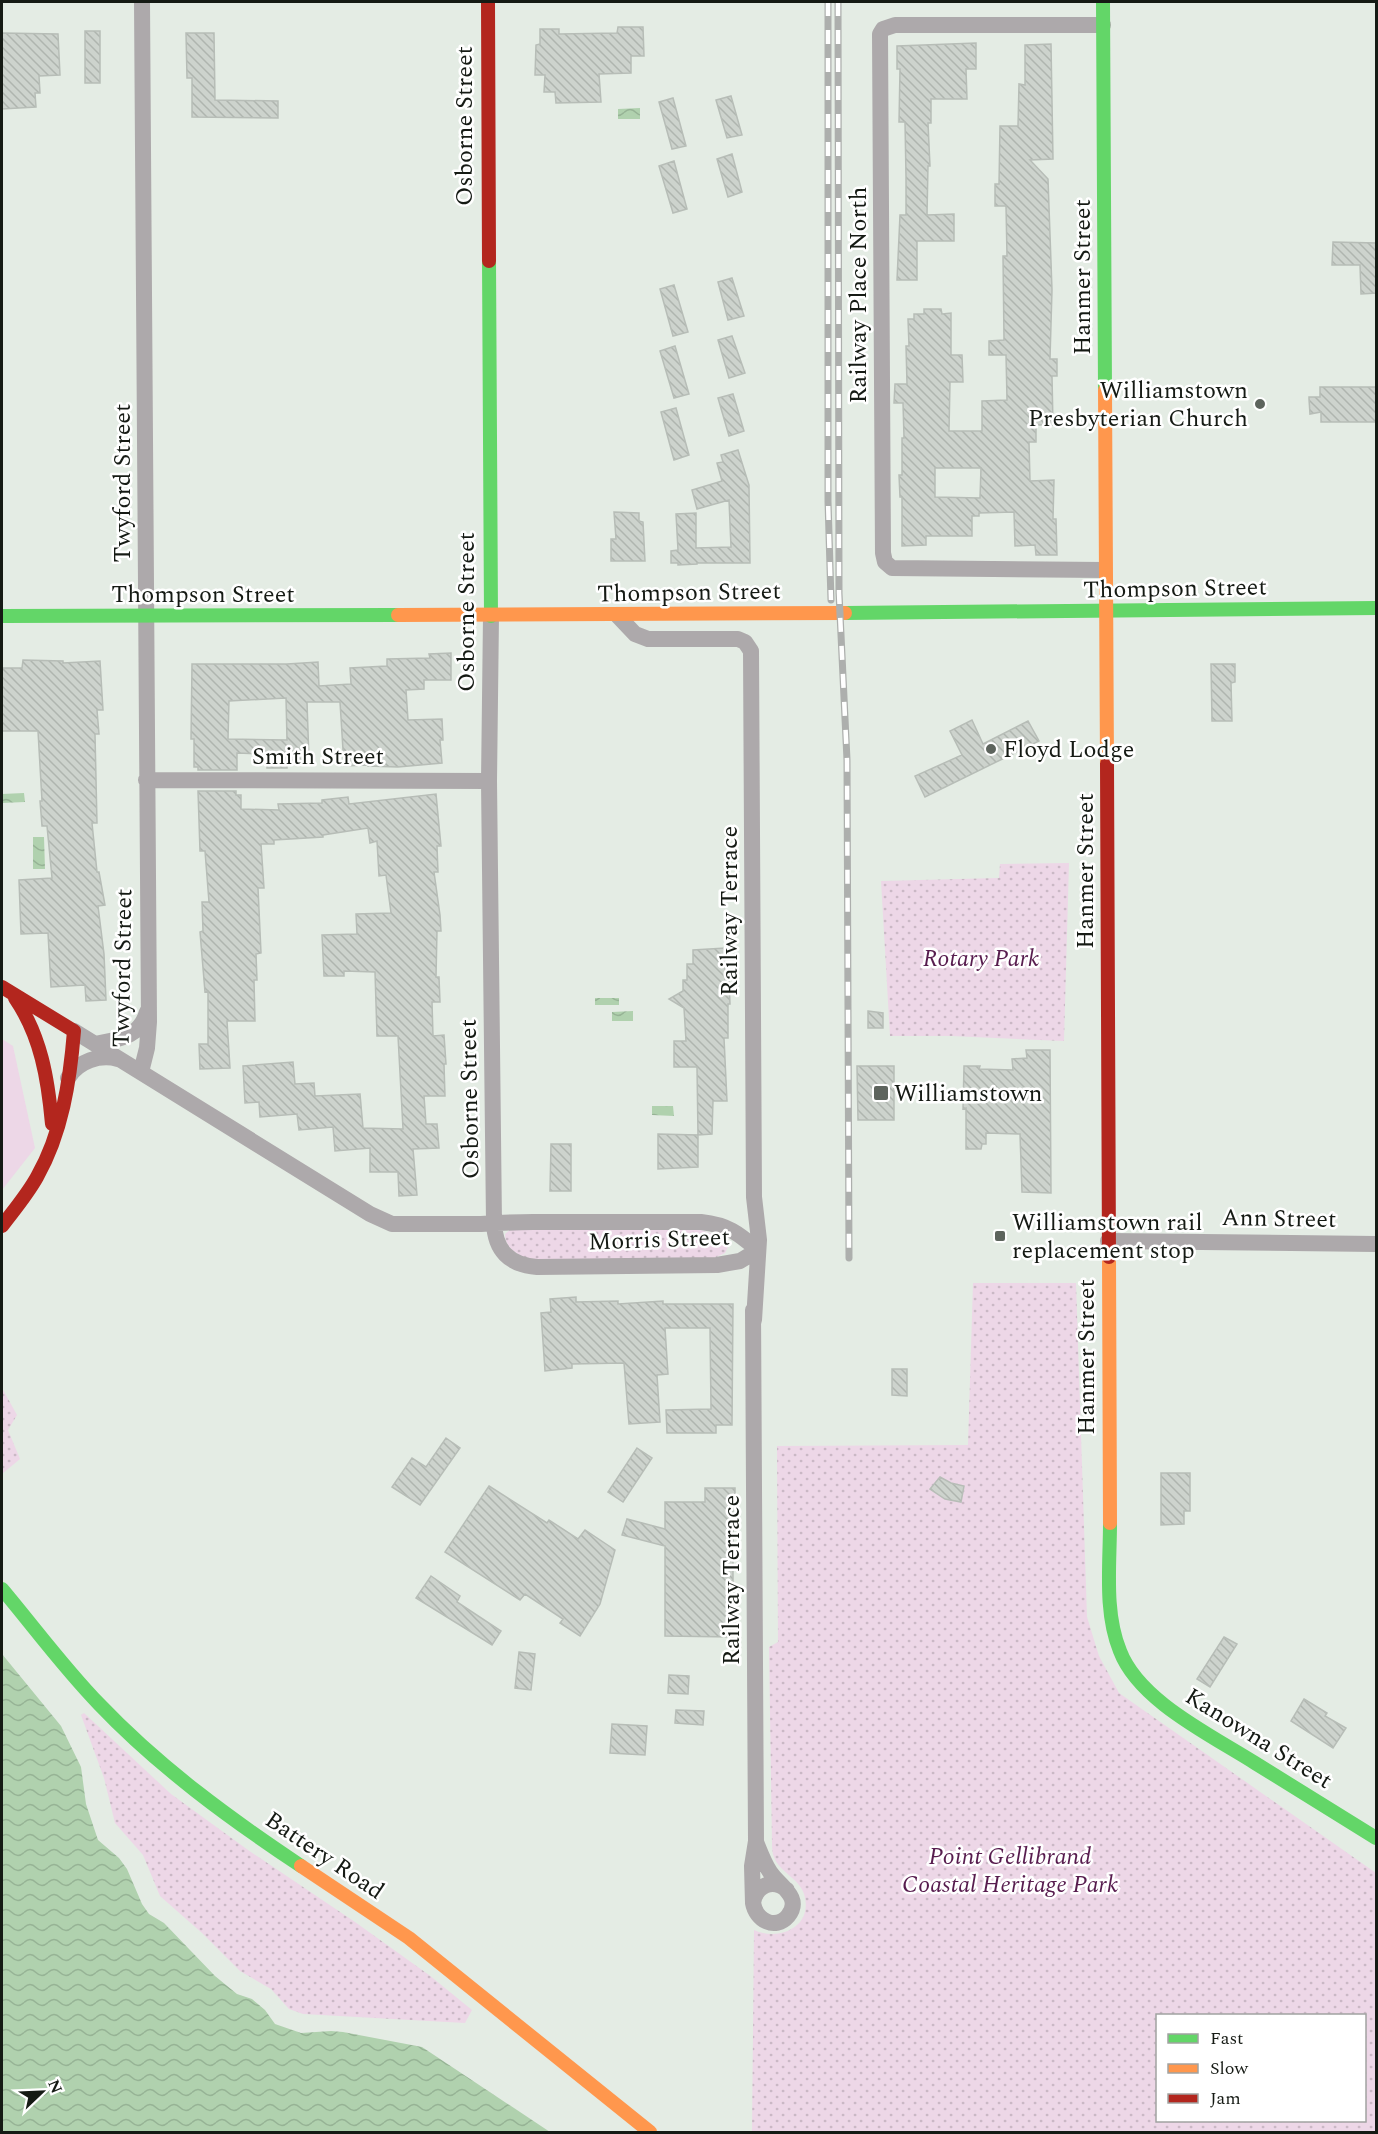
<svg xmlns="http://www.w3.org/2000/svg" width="1378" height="2134" viewBox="0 0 1378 2134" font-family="Spectral,serif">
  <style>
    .green { fill: url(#green-dots); fill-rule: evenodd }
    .pitch { fill: #edd7e7 }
    .water { fill: url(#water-waves) }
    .building { fill: url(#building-back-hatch); stroke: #b7bdb7; stroke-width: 1.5; fill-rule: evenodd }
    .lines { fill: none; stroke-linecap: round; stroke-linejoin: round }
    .street { stroke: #ada9ab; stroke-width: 16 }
    .fast { stroke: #63d668; stroke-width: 14 }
    .slow { stroke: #ff974d; stroke-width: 14 }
    .jam { stroke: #b3261e; stroke-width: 14 }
    .rail-casing { stroke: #adafad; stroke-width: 7 }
    .rail { stroke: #fff; stroke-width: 4.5; stroke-dasharray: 14; stroke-linecap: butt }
    .poi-dot { fill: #5d645d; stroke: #fff; stroke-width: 2 }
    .labels { text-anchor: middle; stroke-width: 5; stroke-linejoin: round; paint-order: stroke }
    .street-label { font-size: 24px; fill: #151a14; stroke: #fff }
    .poi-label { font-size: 24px; fill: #151a14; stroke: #fff; text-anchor: start }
    .park-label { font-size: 24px; font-style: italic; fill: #571c4e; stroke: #fff }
  </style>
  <defs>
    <pattern id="green-dots" width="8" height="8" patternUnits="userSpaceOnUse" patternTransform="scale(1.5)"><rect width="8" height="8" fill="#edd7e7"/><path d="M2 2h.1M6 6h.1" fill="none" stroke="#cab8c5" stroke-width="1.8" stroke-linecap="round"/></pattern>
    <pattern id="water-waves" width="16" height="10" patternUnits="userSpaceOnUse" patternTransform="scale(1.5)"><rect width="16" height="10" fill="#b0d1ae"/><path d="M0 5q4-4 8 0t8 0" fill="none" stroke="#96b395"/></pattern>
    <pattern id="building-back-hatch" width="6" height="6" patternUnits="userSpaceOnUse" patternTransform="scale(1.5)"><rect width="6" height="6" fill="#cdd3cd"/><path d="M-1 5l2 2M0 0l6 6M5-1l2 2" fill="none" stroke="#afb5af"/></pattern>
  </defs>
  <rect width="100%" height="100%" fill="#e4ece4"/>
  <path class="green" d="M 1069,863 L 1064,1041 L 951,1036 L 890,1036 L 881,881 L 999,878 L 1000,864 Z
    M 511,1229 L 698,1229 L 722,1237 L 729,1245 L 725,1253 L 712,1259 L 529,1260 C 518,1254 505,1249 505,1234 Z
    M 973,1283 L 1076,1283 L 1087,1617 L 1099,1656 L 1119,1693 L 1376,1873 L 1376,2132 L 752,2132 L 754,1930 C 780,1942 814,1926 804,1894 C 799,1878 779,1872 774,1857 C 772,1853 772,1847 772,1843 L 769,1647 L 778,1642 L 777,1446 L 968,1445 ZM 1158,2016 L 1364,2016 L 1364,2120 L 1158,2120 Z
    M 2,1388 L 17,1415 L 8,1430 L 20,1459 L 2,1474 Z
    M 84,1713 L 171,1794 L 248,1850 L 355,1922 L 429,1975 L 472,2010 L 465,2023 L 303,2014 L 289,2009 L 271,1989 L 240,1971 L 202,1933 L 160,1896 L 143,1855 L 115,1823 L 104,1778 L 81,1715 Z"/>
  <path class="pitch" d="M 2,1039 L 13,1046 L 35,1148 L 2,1190 Z"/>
  <path class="water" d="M 640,108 L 640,119 L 618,119 L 618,109 Z
    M 24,793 L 25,802 L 2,803 L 2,794 Z
    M 33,837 L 44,837 L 45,869 L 33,869 Z
    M 595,998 L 619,998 L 619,1005 L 595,1005 Z
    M 633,1011 L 633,1021 L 612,1021 L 612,1012 Z
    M 652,1106 L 673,1106 L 674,1116 L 652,1115 Z
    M 2,1654 L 61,1726 L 81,1767 L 86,1804 L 98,1840 L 119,1858 L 127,1869 L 142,1904 L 149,1914 L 164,1923 L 215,1976 L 237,1994 L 252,1999 L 265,2010 L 275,2024 L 301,2033 L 331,2031 L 343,2032 L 422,2047 L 550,2132 L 2,2132 Z"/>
  <path class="building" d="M 618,27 L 643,27 L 644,56 L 631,56 L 631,73 L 599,74 L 601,102 L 556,103 L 555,92 L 544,92 L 545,75 L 535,75 L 536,45 L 540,44 L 540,29 L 559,29 L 559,34 L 617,33 Z
    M 85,31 L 100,31 L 100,83 L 85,83 Z
    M 2,33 L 58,34 L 60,75 L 39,76 L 40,93 L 35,93 L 36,107 L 2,109 Z
    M 186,33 L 214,33 L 215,100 L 278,101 L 278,118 L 192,117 L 192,78 L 187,78 Z
    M 976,43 L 976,69 L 966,69 L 967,99 L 931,99 L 931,123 L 928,123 L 930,166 L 928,166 L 927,215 L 954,214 L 954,241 L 917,241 L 917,280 L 897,280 L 900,215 L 906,215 L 906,177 L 905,122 L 899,122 L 900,69 L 897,69 L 897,46 Z
    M 1051,44 L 1053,159 L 1030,160 L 1048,179 L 1052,290 L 1050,359 L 1057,359 L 1057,376 L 1052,376 L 1053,425 L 1036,425 L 1036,442 L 1029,442 L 1030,481 L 1054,480 L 1053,519 L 1056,519 L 1057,555 L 1036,555 L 1035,545 L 1015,546 L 1014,512 L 979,513 L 979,516 L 972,516 L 972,536 L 926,536 L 926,545 L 902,546 L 902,497 L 900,497 L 899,475 L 902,475 L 902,438 L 904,438 L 903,403 L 894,403 L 895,384 L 907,384 L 906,346 L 909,346 L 908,319 L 914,319 L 914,314 L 924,314 L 924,309 L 941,309 L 942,314 L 951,313 L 951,355 L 962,355 L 963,382 L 950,382 L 949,431 L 982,431 L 982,401 L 1007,400 L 1006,355 L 989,355 L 989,341 L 1004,340 L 1003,256 L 1007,256 L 1006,206 L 995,206 L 995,184 L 999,184 L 1000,126 L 1018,126 L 1019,84 L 1025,85 L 1025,45 ZM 935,468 L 981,468 L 980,498 L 935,497 Z
    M 731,96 L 742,135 L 727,138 L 716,100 Z
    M 673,98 L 686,146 L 672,149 L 659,102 Z
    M 732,154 L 742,192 L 728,197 L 717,159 Z
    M 674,161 L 687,209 L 673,213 L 659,166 Z
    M 1333,242 L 1377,243 L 1377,293 L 1361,294 L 1360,265 L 1332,265 Z
    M 732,278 L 744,316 L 728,320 L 718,282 Z
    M 674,285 L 688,332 L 673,336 L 660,289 Z
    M 732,336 L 745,373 L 729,378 L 718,340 Z
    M 675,346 L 689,394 L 674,398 L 660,351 Z
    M 1320,387 L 1377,387 L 1377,422 L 1321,422 L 1321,412 L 1310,414 L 1309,399 L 1309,397 L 1320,397 Z
    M 733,394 L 744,431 L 729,436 L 718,398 Z
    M 676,408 L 689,455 L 674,460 L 661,412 Z
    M 738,450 L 749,485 L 750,563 L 697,563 L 697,564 L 678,565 L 678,563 L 671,563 L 671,551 L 678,550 L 676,514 L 696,513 L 696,548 L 731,547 L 729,500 L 697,509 L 692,490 L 722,481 L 717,463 L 723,462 L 721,455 Z
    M 614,512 L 639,513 L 639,521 L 643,522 L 645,561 L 611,561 L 611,539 L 616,539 Z
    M 451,653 L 451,680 L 424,680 L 424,689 L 406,690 L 408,720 L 442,719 L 443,740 L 440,740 L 442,763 L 398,767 L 368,766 L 368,765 L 344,766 L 340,702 L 307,702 L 309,759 L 287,760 L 287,768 L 267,768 L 267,754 L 237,753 L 237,770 L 198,770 L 198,767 L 194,767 L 194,739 L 191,739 L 192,664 L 287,664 L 318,662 L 319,686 L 351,684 L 350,668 L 387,666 L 387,659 L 430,658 L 429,654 ZM 286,698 L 287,740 L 228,739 L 229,701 Z
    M 23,660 L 63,661 L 63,663 L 100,661 L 103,710 L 97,710 L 99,734 L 95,734 L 97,823 L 92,823 L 97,872 L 99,872 L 105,905 L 98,906 L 104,954 L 106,1000 L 86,1001 L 85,985 L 51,987 L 48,933 L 21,934 L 19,880 L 52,878 L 47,826 L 42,826 L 40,801 L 42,801 L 38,731 L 2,731 L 2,668 L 22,668 Z
    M 1211,664 L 1235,664 L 1235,682 L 1231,683 L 1232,721 L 1212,721 Z
    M 972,720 L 983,744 L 1028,721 L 1039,741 L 925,797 L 915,776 L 962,755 L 950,731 Z
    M 198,791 L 236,791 L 236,795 L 241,795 L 241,809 L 279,810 L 278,804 L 322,803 L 322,800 L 348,797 L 349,804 L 436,794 L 441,846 L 437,846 L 438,872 L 434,872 L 440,915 L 441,931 L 437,931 L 436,977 L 439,977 L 440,1002 L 432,1002 L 433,1036 L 444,1035 L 446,1064 L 444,1064 L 445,1096 L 424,1096 L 426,1124 L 437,1124 L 439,1148 L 413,1149 L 417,1195 L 399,1196 L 398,1172 L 370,1172 L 370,1148 L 335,1151 L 333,1127 L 299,1130 L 297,1114 L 260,1117 L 259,1102 L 245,1103 L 243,1066 L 293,1062 L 295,1084 L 314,1083 L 315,1096 L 360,1094 L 363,1128 L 403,1129 L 398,1036 L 377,1036 L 375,972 L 344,971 L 344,976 L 324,976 L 322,935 L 357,934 L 356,914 L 391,913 L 386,875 L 379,876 L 377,841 L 370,843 L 368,828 L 323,835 L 323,837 L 274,840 L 274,844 L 261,844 L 264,888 L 258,888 L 261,953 L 256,954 L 257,980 L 254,980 L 255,1021 L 227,1021 L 230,1068 L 200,1069 L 199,1044 L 208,1044 L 208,991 L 205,992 L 200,932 L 203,931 L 202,902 L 209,902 L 205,851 L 200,851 Z
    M 725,948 L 725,980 L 729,980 L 730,1004 L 728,1004 L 728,1038 L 724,1038 L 727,1101 L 713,1101 L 712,1134 L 698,1135 L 697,1067 L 674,1067 L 674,1041 L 686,1041 L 684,1008 L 669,999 L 683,991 L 683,980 L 687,980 L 687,964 L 693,964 L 693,950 Z
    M 868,1011 L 883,1013 L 883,1028 L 868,1028 Z
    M 1026,1050 L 1050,1050 L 1051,1193 L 1022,1192 L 1020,1134 L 986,1133 L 986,1144 L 982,1144 L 981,1149 L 966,1149 L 966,1108 L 963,1109 L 964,1066 L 980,1066 L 979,1069 L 1013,1070 L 1012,1059 L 1027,1058 Z
    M 857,1066 L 894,1066 L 894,1120 L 858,1120 Z
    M 658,1134 L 698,1135 L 698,1167 L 658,1169 Z
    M 551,1144 L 571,1144 L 571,1191 L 550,1191 Z
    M 576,1297 L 576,1302 L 618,1301 L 618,1304 L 663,1301 L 663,1304 L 733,1304 L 732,1425 L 716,1425 L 716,1433 L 667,1433 L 666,1410 L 711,1409 L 710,1328 L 665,1328 L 668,1374 L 657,1375 L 660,1422 L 629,1424 L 624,1363 L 572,1364 L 572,1368 L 545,1371 L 541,1313 L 551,1312 L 550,1299 Z
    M 892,1369 L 907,1369 L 907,1396 L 892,1395 Z
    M 446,1438 L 460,1448 L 420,1505 L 392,1487 L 412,1458 L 426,1467 Z
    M 637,1448 L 652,1458 L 623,1502 L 608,1492 Z
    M 1161,1473 L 1190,1473 L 1190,1511 L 1184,1511 L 1184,1524 L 1161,1525 Z
    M 940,1477 L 951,1483 L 964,1486 L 961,1502 L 945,1499 L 930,1489 Z
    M 489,1486 L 547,1523 L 549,1520 L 578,1539 L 585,1530 L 615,1550 L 600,1604 L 580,1636 L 560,1623 L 563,1619 L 525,1594 L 520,1600 L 445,1552 Z
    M 705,1488 L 735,1488 L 735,1504 L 733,1504 L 733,1637 L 665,1636 L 665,1546 L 622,1535 L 627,1519 L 665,1529 L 665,1502 L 705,1502 Z
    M 431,1576 L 460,1596 L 457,1602 L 501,1631 L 492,1645 L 416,1598 Z
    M 1224,1637 L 1237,1644 L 1210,1687 L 1197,1679 Z
    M 519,1652 L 535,1654 L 531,1690 L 515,1688 Z
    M 669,1675 L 689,1676 L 688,1694 L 668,1693 Z
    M 1304,1699 L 1327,1713 L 1325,1716 L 1346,1728 L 1333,1748 L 1291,1721 Z
    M 676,1710 L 704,1711 L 703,1725 L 675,1723 Z
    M 612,1724 L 647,1726 L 645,1755 L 610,1753 Z"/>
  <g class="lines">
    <path class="street" d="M 1103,25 L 895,25 L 883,29 L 880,34 L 883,553 L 885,562 L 892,568 L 1104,570
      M 617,615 L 635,634 L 648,639 L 738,639 L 745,642 L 751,651 L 754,1197 L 759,1240 L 754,1320
      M 146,780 L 489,781
      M 74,1031 L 370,1214 L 392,1224 L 481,1224 C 498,1223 516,1222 533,1222 L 701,1222 C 728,1225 738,1233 758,1250 L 740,1261 L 717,1265 L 537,1267 C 509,1265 495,1250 494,1223 L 489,781 L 491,616
      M 96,1044 C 119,1039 140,1037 147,1012
      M 141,1072 L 147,1048 L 149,1022 L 142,2
      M 68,1078 C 78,1061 100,1054 118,1059
      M 1108,1241 L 1376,1244
      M 756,1842 C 760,1852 764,1863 770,1872 C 779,1886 803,1897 788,1916 C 775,1931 756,1920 753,1903 C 756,1885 773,1878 787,1890
      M 753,1903 L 752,1866 L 756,1841 L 753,1310"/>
    <path class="fast" d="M 1103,2 L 1105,390
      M 489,261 L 491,616
      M 845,613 L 1376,608
      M 2,616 L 398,615
      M 1110,1523 C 1110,1565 1104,1612 1120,1651 C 1139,1701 1211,1735 1255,1763 C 1296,1788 1336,1813 1376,1838
      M 2,1589 C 34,1627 64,1668 99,1704 C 159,1767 229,1818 301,1866"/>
    <path class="slow" d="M 1105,390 L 1107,764
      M 398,615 L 845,613
      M 1109,1257 L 1110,1523
      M 301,1866 L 409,1938 L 650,2132"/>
    <path class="jam" d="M 488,2 L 489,261
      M 1107,764 L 1109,1257
      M 2,987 L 74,1031 C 70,1081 62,1133 37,1177 C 27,1195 14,1210 2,1226
      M 15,998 C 41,1036 48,1079 52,1124"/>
    <defs>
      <path id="rail" d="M 828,2 L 828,501 L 831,600
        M 838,2 L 839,593 L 847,760 L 849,1258"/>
    </defs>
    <use href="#rail" class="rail-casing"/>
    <use href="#rail" class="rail"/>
  </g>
  <g class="poi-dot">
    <circle cx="1260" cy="404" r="6"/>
    <circle cx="991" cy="749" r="6"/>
    <rect x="873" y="1085" width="16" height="16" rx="3"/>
    <rect x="994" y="1230" width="12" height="12" rx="3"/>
  </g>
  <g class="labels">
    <g class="street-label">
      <text transform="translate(464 126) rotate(-90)" y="8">Osborne Street</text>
      <text transform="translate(1082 277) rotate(-90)" y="8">Hanmer Street</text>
      <text transform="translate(858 295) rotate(-90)" y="8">Railway Place North</text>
      <text transform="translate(122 483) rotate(-90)" y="8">Twyford Street</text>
      <text transform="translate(1175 588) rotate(-1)" y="8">Thompson Street</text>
      <text transform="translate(689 592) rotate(-1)" y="8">Thompson Street</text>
      <text x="203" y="602">Thompson Street</text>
      <text transform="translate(466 612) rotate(-90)" y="8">Osborne Street</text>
      <text x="318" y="764">Smith Street</text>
      <text transform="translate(1085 871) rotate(-90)" y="8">Hanmer Street</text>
      <text transform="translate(729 911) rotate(-90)" y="8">Railway Terrace</text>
      <text transform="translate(122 968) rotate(-89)" y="8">Twyford Street</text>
      <text transform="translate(469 1099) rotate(-91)" y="8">Osborne Street</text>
      <text transform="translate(1279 1218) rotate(1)" y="8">Ann Street</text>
      <text transform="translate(659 1239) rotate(-2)" y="8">Morris Street</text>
      <text transform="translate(1086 1357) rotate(-90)" y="8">Hanmer Street</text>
      <text transform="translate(731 1580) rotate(-90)" y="8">Railway Terrace</text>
      <text transform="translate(1259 1738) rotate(32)" y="8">Kanowna Street</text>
      <text transform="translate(325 1855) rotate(34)" y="8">Battery Road</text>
    </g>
    <g class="poi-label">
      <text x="1248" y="398" text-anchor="end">Williamstown<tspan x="1248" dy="28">Presbyterian Church</tspan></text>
      <text x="1003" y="757">Floyd Lodge</text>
      <text x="894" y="1101">Williamstown</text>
      <text x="1012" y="1230">Williamstown rail<tspan x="1012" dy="28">replacement stop</tspan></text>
    </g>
    <g class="park-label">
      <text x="981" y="966">Rotary Park</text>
      <text x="1010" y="1864">Point Gellibrand<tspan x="1010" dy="28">Coastal Heritage Park</tspan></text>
    </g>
  </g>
  <rect width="1378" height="2134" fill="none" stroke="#151a14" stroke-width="6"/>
  <rect x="1156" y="2014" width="210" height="108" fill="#ffffff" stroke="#a1a3a1" stroke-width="1.5"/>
  <rect x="1168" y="2034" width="30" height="9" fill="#63d668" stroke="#a1a3a1" stroke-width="1.5"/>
  <text x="1210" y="2044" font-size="18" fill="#151a14">Fast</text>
  <rect x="1168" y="2064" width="30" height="9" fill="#ff974d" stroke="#a1a3a1" stroke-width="1.5"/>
  <text x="1210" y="2074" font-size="18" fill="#151a14">Slow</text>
  <rect x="1168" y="2094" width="30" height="9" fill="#b3261e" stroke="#a1a3a1" stroke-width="1.5"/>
  <text x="1210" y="2104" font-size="18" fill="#151a14">Jam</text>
  <g transform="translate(42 2092) rotate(67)" stroke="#ffffff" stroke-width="4.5" paint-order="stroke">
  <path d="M0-4.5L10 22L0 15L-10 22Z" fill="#151a14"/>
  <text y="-9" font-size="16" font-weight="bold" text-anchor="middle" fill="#151a14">N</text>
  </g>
</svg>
